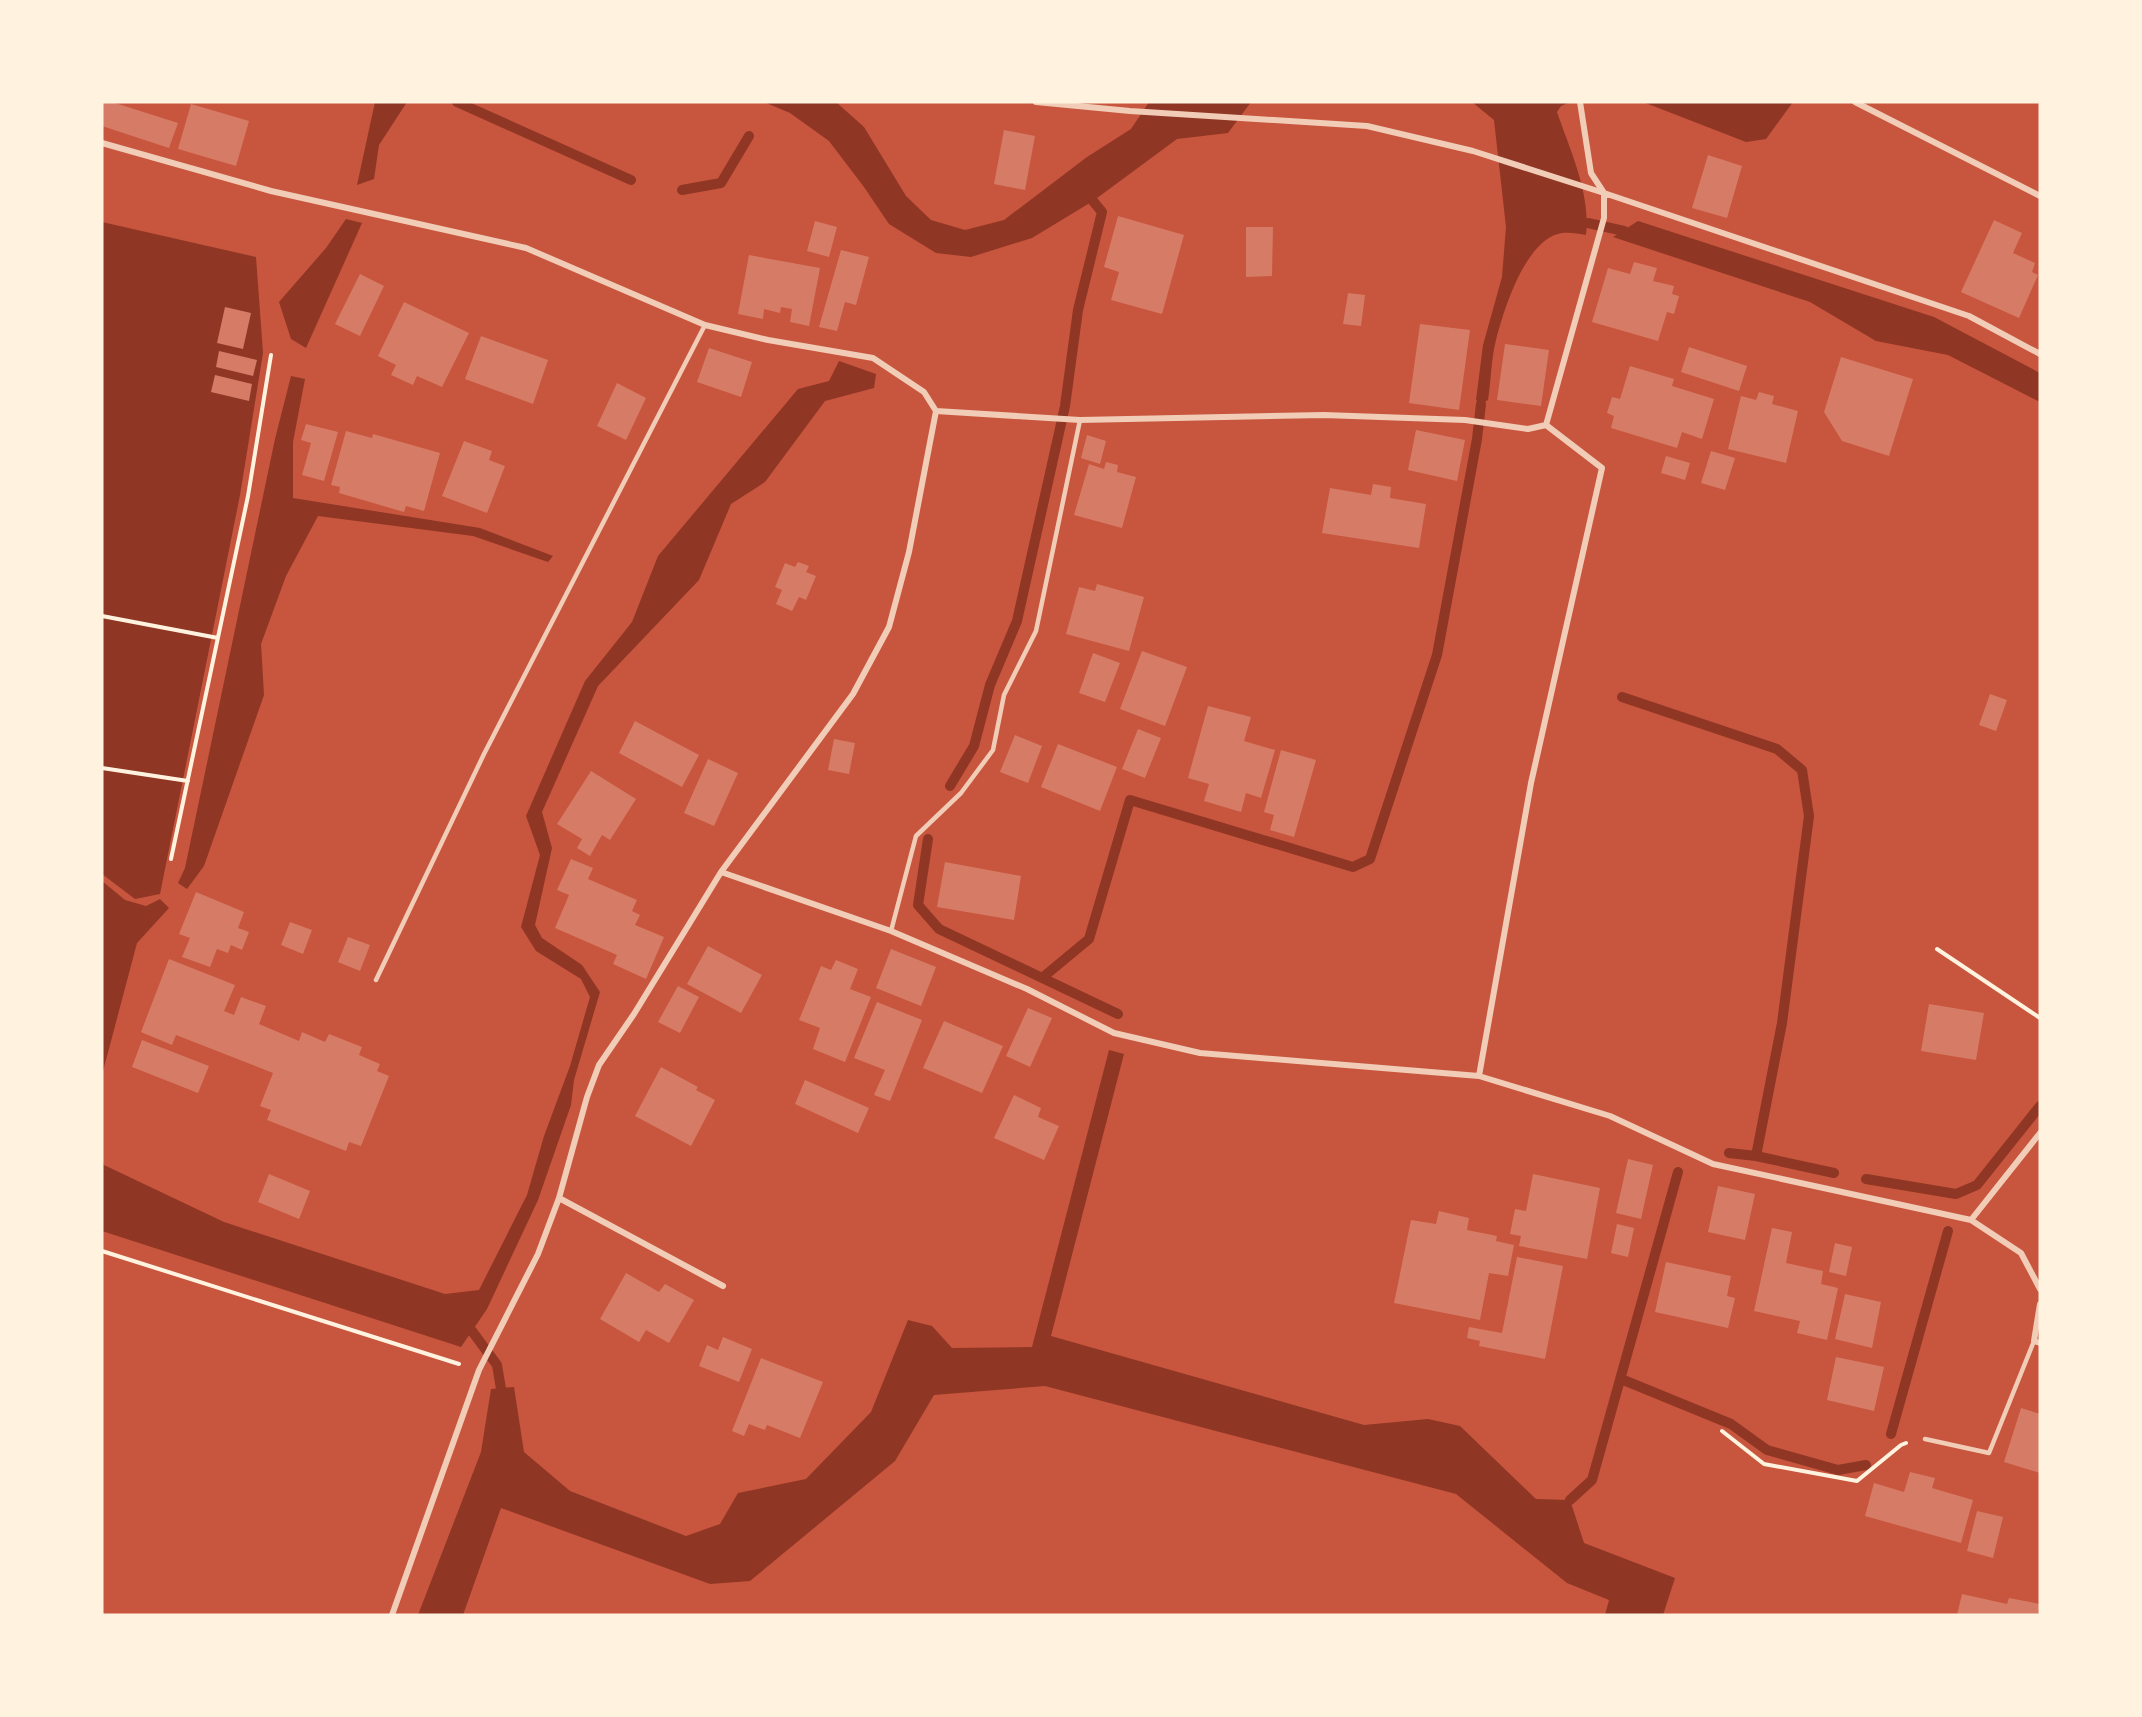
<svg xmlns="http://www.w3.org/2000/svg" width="2142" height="1717" viewBox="0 0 2142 1717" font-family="Spectral,serif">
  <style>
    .water { fill: #8f3625 }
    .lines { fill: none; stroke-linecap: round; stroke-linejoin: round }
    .stream { stroke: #8f3625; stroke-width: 10 }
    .building { fill: #d67c66 }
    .path { stroke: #fff3e0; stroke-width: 4 }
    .service { stroke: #f1ccb7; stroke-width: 4.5 }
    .minor { stroke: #f1ccb7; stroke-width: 6 }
  </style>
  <rect width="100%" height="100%" fill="#c8553d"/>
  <path class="water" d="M 375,102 L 407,102 L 379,145 L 374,179 L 357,185 Z
    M 764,102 L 836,102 L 864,127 L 906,196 L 931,220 L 965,230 L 1004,220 L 1087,157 L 1131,129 L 1149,102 L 1251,102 L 1228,133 L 1177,139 L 1093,201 L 1032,238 L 971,257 L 936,253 L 889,224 L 864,187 L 829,141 L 790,113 Z
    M 1472,102 L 1570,102 L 1561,106 L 1557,112 C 1570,150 1591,194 1586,235 C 1579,234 1570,232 1562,233 C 1526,238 1504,309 1496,340 C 1491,359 1491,381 1488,400 L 1481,404 L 1476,400 L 1483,345 L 1502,277 L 1506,227 L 1494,120 Z
    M 1643,102 L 1793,102 L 1766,139 L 1746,142 Z
    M 346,219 L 362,223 L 306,348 L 291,339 L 279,302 L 326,248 Z
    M 1638,221 L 1934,317 L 2040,373 L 2040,402 L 1948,355 L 1876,341 L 1810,302 L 1613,237 Z
    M 102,222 L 256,257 L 263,353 L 240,495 L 160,894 L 135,899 L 102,874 Z
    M 839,361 L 876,374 L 874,388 L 825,401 L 765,482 L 731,504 L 699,580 L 598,686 L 542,812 L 552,848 L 535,925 L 542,938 L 582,965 L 600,992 L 574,1080 L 571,1105 L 538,1200 L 487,1309 L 461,1347 L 102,1231 L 102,1159 L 104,1165 L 224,1222 L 445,1294 L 479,1290 L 527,1195 L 544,1136 L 570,1066 L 590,997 L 581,979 L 536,951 L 521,927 L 540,855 L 526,816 L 585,681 L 632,622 L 658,556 L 798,389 L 829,381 Z
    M 291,376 L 305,379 L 293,442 L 293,498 L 480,528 L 553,556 L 548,562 L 473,536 L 318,516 L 286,576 L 261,644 L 264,695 L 204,866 L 187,889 L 178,883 L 185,868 L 275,439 Z
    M 102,881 L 125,900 L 146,906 L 160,899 L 169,908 L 137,943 L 102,1075 Z
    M 1109,1050 L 1124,1054 L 1051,1336 L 1364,1425 L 1428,1419 L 1460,1426 L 1536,1499 L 1570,1500 L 1584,1543 L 1675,1578 L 1663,1615 L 1605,1615 L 1609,1600 L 1567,1583 L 1456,1494 L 1045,1386 L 934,1395 L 895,1461 L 750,1581 L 710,1584 L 501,1508 L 463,1615 L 418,1615 L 481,1452 L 491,1389 L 514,1387 L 524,1452 L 570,1491 L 686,1536 L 720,1524 L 738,1493 L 806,1479 L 871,1412 L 908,1320 L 932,1326 L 952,1348 L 1032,1347 Z"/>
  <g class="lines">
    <path class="stream" d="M 457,102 L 631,180
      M 682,190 L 721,183 L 749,136
      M 1588,223 L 1624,231
      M 1622,697 L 1777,749 L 1802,770 L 1809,816 L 1782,1023 L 1756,1156
      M 950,786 L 974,746 L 990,685 L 1017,621 L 1065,406 L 1078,310 L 1102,212 L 1093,201
      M 928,839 L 918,905 L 939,929 L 1118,1014
      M 1042,978 L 1089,939 L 1130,800 L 1353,867 L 1370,859 L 1437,655 L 1477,439 L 1481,404
      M 1729,1153 L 1756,1156 L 1834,1173
      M 1866,1179 L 1956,1194 L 1977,1185 L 2040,1106
      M 472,1331 L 497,1365 L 501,1389
      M 1621,1379 L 1731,1424 L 1767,1450 L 1838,1470 L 1866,1465
      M 1891,1434 L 1948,1231
      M 1570,1500 L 1592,1480 L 1678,1172"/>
  </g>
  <path class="building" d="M 102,102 L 112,102 L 178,123 L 169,148 L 102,126 Z
    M 191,104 L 249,121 L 236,166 L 178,149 Z
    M 1004,130 L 1035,136 L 1025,190 L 994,184 Z
    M 1708,155 L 1742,166 L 1727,218 L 1692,208 Z
    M 1118,216 L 1184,235 L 1162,314 L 1111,300 L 1119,272 L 1104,267 Z
    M 1994,220 L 2022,233 L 2013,253 L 2035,263 L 2032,272 L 2038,275 L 2019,318 L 1961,292 Z
    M 815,221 L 837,227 L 829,257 L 807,251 Z
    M 1246,227 L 1273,227 L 1272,276 L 1246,277 Z
    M 841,250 L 869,257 L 856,305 L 845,302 L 837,331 L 819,327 Z
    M 749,255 L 820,268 L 809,326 L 790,322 L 792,309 L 781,307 L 780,313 L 764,309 L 763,319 L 738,314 Z
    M 1634,262 L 1657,268 L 1653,281 L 1674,286 L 1672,294 L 1679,296 L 1674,314 L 1667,312 L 1658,341 L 1592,322 L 1608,268 L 1630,274 Z
    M 360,274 L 384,286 L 360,336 L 335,324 Z
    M 1348,293 L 1365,295 L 1361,326 L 1343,324 Z
    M 404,302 L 469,333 L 442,387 L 417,376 L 413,385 L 391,375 L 396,365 L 378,356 Z
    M 225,307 L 251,313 L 243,349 L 217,343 Z
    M 1420,324 L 1470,330 L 1459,410 L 1409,403 Z
    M 481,336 L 548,360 L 533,404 L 465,379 Z
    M 1505,344 L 1549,350 L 1541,406 L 1497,400 Z
    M 1689,347 L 1747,366 L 1739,391 L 1681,372 Z
    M 709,348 L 752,362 L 741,397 L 697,382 Z
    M 219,351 L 257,360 L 253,376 L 216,367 Z
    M 1841,357 L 1913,379 L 1889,456 L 1842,441 L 1824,412 Z
    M 1630,366 L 1674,379 L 1672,386 L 1714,399 L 1702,439 L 1682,432 L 1677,448 L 1611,428 L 1614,416 L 1607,413 L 1612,397 L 1620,399 Z
    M 215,375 L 252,384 L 249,401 L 211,392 Z
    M 617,383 L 646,398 L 626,440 L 597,426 Z
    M 1759,392 L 1774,396 L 1772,404 L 1798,411 L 1786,463 L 1728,449 L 1741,396 L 1756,400 Z
    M 306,424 L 338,432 L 324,481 L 302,475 L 311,443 L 301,440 Z
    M 1416,430 L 1465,440 L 1457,481 L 1408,470 Z
    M 346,431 L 372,438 L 373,434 L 440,453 L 424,511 L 406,506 L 404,512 L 339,493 L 340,487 L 331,485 Z
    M 1087,435 L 1106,441 L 1100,464 L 1081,458 Z
    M 464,441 L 492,451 L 489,460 L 505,466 L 487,513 L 442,496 Z
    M 1711,451 L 1735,458 L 1725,490 L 1701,483 Z
    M 1666,456 L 1690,463 L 1685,480 L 1661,473 Z
    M 1106,462 L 1118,465 L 1117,472 L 1136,477 L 1122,528 L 1074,515 L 1089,464 L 1104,469 Z
    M 1373,484 L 1391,487 L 1390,498 L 1426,504 L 1419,548 L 1322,533 L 1330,488 L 1371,495 Z
    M 798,562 L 809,566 L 806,572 L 816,576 L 806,600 L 799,597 L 792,611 L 776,604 L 782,590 L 775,587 L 785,563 L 795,567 Z
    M 1097,584 L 1144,597 L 1129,651 L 1066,634 L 1079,587 L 1095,591 Z
    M 1142,651 L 1187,667 L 1165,726 L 1120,709 Z
    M 1093,653 L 1120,663 L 1105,702 L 1079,693 Z
    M 1990,694 L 2007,700 L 1996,731 L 1979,725 Z
    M 1208,706 L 1251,717 L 1244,741 L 1275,750 L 1261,798 L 1246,793 L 1241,812 L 1204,801 L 1209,784 L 1188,778 Z
    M 635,721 L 699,755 L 682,787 L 619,753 Z
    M 1138,729 L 1161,738 L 1145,778 L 1122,769 Z
    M 1015,735 L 1042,746 L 1028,783 L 1000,772 Z
    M 834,739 L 855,743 L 849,774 L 828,770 Z
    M 1058,744 L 1117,767 L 1100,811 L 1041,787 Z
    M 1281,750 L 1316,760 L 1294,837 L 1270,830 L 1274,815 L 1264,812 Z
    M 708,759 L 738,773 L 714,826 L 684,813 Z
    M 591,771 L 636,799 L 610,840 L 602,835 L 590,856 L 577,848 L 582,839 L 557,824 Z
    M 571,859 L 593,868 L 588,879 L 637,900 L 632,911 L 640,915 L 635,925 L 664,937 L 646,979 L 613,964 L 617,955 L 555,928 L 569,895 L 557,890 Z
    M 945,862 L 1021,876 L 1014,920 L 937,907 Z
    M 196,892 L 244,912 L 238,928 L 249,932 L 242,950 L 231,945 L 228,953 L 217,949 L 210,967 L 182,957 L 190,938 L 179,934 Z
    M 290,922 L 312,930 L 303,954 L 281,945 Z
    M 348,937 L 370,945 L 360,971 L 338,962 Z
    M 708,946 L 762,975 L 741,1013 L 687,984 Z
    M 891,949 L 936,967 L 921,1006 L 876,988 Z
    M 169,959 L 235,985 L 224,1011 L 234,1015 L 241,997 L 266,1006 L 259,1024 L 299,1041 L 302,1032 L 325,1042 L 329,1034 L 362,1047 L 359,1055 L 380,1064 L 377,1071 L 389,1076 L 361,1146 L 349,1142 L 346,1151 L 267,1120 L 271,1110 L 260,1106 L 273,1073 L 176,1035 L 172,1045 L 141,1032 Z
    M 836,960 L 858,969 L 850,989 L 871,997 L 845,1062 L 813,1049 L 820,1028 L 799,1020 L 821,966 L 831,970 Z
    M 678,986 L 699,997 L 680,1033 L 658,1022 Z
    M 877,1002 L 922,1020 L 890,1101 L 874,1095 L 885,1070 L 854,1058 Z
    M 1929,1004 L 1984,1013 L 1976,1060 L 1921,1051 Z
    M 1028,1008 L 1052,1018 L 1030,1067 L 1006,1056 Z
    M 944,1021 L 1003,1046 L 982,1093 L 923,1068 Z
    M 142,1040 L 209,1066 L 198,1093 L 132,1067 Z
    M 661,1067 L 698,1087 L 696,1090 L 715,1100 L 691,1146 L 635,1116 Z
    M 805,1080 L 869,1108 L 858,1133 L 795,1104 Z
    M 1014,1095 L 1041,1108 L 1038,1117 L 1059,1126 L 1044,1160 L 994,1138 Z
    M 1628,1159 L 1653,1165 L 1641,1219 L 1616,1213 Z
    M 269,1174 L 310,1191 L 299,1219 L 258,1202 Z
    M 1533,1174 L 1600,1188 L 1587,1259 L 1519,1246 L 1521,1236 L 1510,1234 L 1515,1209 L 1526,1211 Z
    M 1718,1186 L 1755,1194 L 1745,1240 L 1708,1232 Z
    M 1439,1211 L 1469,1218 L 1467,1230 L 1497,1236 L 1496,1241 L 1514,1245 L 1508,1276 L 1489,1273 L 1480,1320 L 1394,1303 L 1411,1220 L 1436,1224 Z
    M 1617,1224 L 1634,1228 L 1628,1257 L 1611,1253 Z
    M 1772,1228 L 1792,1232 L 1786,1263 L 1823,1271 L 1821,1284 L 1838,1288 L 1827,1340 L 1797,1333 L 1800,1321 L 1754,1311 Z
    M 1835,1243 L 1852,1247 L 1846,1276 L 1829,1272 Z
    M 1517,1257 L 1563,1266 L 1545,1359 L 1479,1346 L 1480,1341 L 1467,1338 L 1469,1327 L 1502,1333 Z
    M 1666,1262 L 1731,1276 L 1727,1296 L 1735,1298 L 1728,1328 L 1655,1312 Z
    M 626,1273 L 659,1292 L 665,1284 L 694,1300 L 669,1343 L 646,1330 L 639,1342 L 600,1319 Z
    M 1845,1294 L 1881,1302 L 1872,1348 L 1835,1339 Z
    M 723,1337 L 752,1349 L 739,1382 L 699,1366 L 707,1345 L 718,1350 Z
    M 1836,1357 L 1884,1367 L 1874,1411 L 1827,1400 Z
    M 761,1358 L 823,1382 L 800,1438 L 767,1425 L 765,1430 L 749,1424 L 744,1436 L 732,1431 Z
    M 2021,1408 L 2040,1414 L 2040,1473 L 2004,1462 Z
    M 1910,1472 L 1935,1478 L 1932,1488 L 1973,1500 L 1961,1543 L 1865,1516 L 1874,1483 L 1904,1492 Z
    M 1977,1511 L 2003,1517 L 1993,1558 L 1967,1551 Z
    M 1962,1594 L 2007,1604 L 2009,1598 L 2040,1604 L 2038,1615 L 1957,1615 Z"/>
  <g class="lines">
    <path class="path" d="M 102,616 L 218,638
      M 102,768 L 188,781
      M 171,859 L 248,496 L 271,355
      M 1937,949 L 2040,1018
      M 102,1251 L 459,1364
      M 1722,1431 L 1764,1464 L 1857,1481 L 1901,1445 L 1906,1443"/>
    <path class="service" d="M 891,931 L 916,836 L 961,793 L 993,750 L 1004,695 L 1036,631 L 1080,420
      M 376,980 L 484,754 L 705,325
      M 1925,1439 L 1989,1453 L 2034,1341"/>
    <path class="minor" d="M 1036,102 L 1130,111 L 1367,126 L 1473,151 L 1604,193 L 1969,316 L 2040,354
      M 1855,102 L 2040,196
      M 102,143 L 271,191 L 526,248 L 705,325 L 768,340 L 873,358 L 924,392 L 936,411 L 1080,420 L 1324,415 L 1465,420 L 1528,429 L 1546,425 L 1602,468 L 1531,783 L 1479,1076
      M 1546,425 L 1604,218 L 1604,193 L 1591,173 L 1580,102
      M 721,872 L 891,931 L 1027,989 L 1114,1033 L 1200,1053 L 1479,1076 L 1610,1116 L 1713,1164 L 1971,1220 L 2040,1133
      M 559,1198 L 723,1286
      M 1971,1220 L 2021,1253 L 2040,1289
      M 2040,1304 L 2034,1341 L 2040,1343
      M 392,1615 L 479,1370 L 538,1254 L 559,1198 L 587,1097 L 599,1065 L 634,1014 L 721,872 L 853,694 L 889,627 L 909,552 L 936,411"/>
  </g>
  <rect width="2142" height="1717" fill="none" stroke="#fff3e0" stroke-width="207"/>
</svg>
